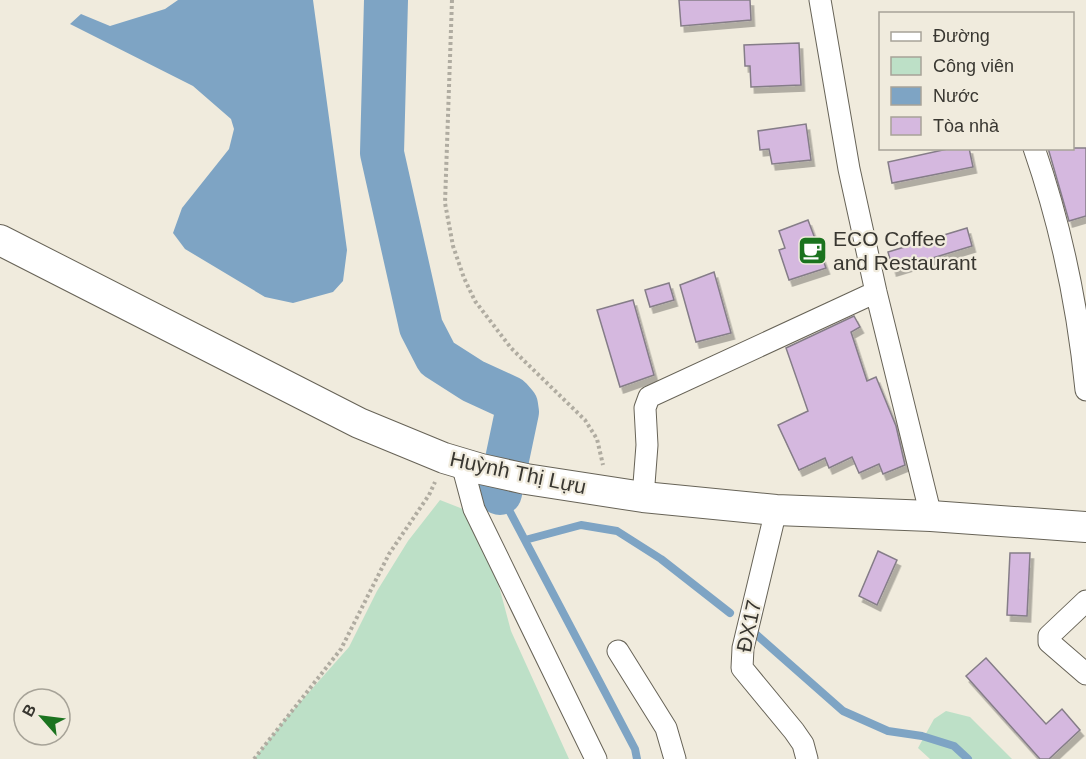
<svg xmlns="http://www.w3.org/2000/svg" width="1086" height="759" viewBox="0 0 1086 759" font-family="Helvetica,sans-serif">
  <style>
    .green { fill: #bde0c7 }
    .water { fill: #7ea4c4 }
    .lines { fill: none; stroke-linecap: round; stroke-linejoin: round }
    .stream { stroke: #7ea4c4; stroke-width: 8 }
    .river { stroke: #7ea4c4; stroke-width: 44 }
    .building { fill: #d5b8df; stroke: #857d88; stroke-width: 1.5; filter: url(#shadow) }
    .street-casing { stroke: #676357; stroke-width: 23 }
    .secondary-casing { stroke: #676357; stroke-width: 32 }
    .path { stroke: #b0aca1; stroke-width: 4; stroke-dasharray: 3 3; stroke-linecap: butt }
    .street { stroke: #fff; stroke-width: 21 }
    .secondary { stroke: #fff; stroke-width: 30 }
    .labels { text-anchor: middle; stroke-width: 4.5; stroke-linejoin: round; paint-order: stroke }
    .poi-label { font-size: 21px; fill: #393731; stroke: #f0ebdd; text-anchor: start }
    .street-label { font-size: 21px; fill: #393731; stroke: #f0ebdd }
  </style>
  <defs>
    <filter id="shadow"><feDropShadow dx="3.5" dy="6" stdDeviation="0" flood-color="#0004"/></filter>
  </defs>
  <rect width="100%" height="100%" fill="#f0ebdd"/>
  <path class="green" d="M 440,500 L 468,511 L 492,560 L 511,631 L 569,759 L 254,759 L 287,717 L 349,647 L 377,591 L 408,541 Z
    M 946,711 L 970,717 L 1012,759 L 930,759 L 918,748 L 934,719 Z"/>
  <path class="water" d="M 178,0 L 313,0 L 347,250 L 343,281 L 333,292 L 293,303 L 265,297 L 185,249 L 173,233 L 182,208 L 229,149 L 234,129 L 231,119 L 193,86 L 70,24 L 81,14 L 110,26 L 165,9 Z"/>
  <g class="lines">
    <path class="stream" d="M 500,493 L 635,749 L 637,759
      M 525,540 L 581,525 L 617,531 L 661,559 L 730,613
      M 750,629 L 843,711 L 888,731 L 922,736 L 954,746 L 968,759"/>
    <path class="river" d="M 386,0 L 382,153 L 421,327 L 437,358 L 473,381 L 510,398 L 516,405 L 517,412 L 500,493"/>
  </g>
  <path class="building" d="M 679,0 L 750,0 L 751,20 L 681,26 Z
    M 799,43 L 801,85 L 751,87 L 750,66 L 745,66 L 744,45 Z
    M 806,124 L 811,160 L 772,164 L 769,149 L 760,150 L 758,131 Z
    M 952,148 L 969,148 L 973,167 L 892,183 L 888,162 Z
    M 1048,148 L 1086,148 L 1086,216 L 1069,221 Z
    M 808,220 L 826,268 L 789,280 L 779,250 L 785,248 L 779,231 Z
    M 967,228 L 972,246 L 893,270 L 888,252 Z
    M 714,272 L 731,333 L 696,342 L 680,285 Z
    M 669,283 L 674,300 L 650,307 L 645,290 Z
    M 633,300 L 654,375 L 620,387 L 597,310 Z
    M 854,316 L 860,327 L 851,332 L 867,381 L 876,377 L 896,426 L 905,465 L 883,474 L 879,464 L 859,473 L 852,457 L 829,468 L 825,458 L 799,470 L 778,425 L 808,411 L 786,348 Z
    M 878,551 L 897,560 L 877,605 L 859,596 Z
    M 1010,553 L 1030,553 L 1027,616 L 1007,615 Z
    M 986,658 L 1046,724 L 1062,709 L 1080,730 L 1049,759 L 1040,759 L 966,676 Z"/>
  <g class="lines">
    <defs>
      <path id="street" d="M 820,0 L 849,169 L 876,292 L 931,516
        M 1034,148 C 1061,226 1078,308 1086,390
        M 462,464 L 474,509 L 596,759
        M 643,497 L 647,445 L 645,408 L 649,397 L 876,292
        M 776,510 L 743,648 L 742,668 L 794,731 L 803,744 L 807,759
        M 1086,601 L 1049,636 L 1049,642 L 1086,674
        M 618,651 L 666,728 L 675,759"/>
      <path id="secondary" d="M 0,240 L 359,423 L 444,458 L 481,469 L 526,479 L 643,497 L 776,510 L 931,516 L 1086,527"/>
    </defs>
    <use href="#street" class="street-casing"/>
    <use href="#secondary" class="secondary-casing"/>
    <path class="path" d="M 452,0 L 445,203 L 453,246 L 464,278 L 475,301 L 511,348 L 585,420 L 597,439 L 603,465
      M 254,759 L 341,649 L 389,554 L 429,495 L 435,482"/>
    <use href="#street" class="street"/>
    <use href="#secondary" class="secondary"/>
  </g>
  <defs>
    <symbol id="cafe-square" viewBox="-11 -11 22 22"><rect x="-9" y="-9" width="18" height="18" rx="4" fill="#1b731f" stroke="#f0ebdd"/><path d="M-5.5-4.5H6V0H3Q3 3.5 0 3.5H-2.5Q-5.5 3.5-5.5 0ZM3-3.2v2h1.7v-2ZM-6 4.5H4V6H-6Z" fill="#fff"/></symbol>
  </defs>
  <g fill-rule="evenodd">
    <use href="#cafe-square" x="796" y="234" width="33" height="33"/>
  </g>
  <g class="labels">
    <g class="poi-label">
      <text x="833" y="246">ECO Coffee<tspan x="833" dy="24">and Restaurant</tspan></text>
    </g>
    <g class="street-label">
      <text transform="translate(518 473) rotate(12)" y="7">Huỳnh Thị Lựu</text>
      <text transform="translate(749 626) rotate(-78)" y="7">ĐX17</text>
    </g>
  </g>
  <rect x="879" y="12" width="195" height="138" fill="#f0ebdd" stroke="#a7a398" stroke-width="1.5"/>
  <rect x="891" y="32" width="30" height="9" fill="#ffffff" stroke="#a7a398" stroke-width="1.5"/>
  <text x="933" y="42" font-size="18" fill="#393731">Đường</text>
  <rect x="891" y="57" width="30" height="18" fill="#bde0c7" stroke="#a7a398" stroke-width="1.5"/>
  <text x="933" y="72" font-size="18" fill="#393731">Công viên</text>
  <rect x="891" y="87" width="30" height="18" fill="#7ea4c4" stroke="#a7a398" stroke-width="1.5"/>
  <text x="933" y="102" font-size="18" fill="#393731">Nước</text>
  <rect x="891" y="117" width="30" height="18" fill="#d5b8df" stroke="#a7a398" stroke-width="1.5"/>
  <text x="933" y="132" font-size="18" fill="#393731">Tòa nhà</text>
  <g transform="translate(42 717) rotate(298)"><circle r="28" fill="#f0ebdd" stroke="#a7a398" stroke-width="1.5"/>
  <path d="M0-4.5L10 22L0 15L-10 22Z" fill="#1b731f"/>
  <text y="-9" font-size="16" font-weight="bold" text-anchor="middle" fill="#393731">B</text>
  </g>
</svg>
